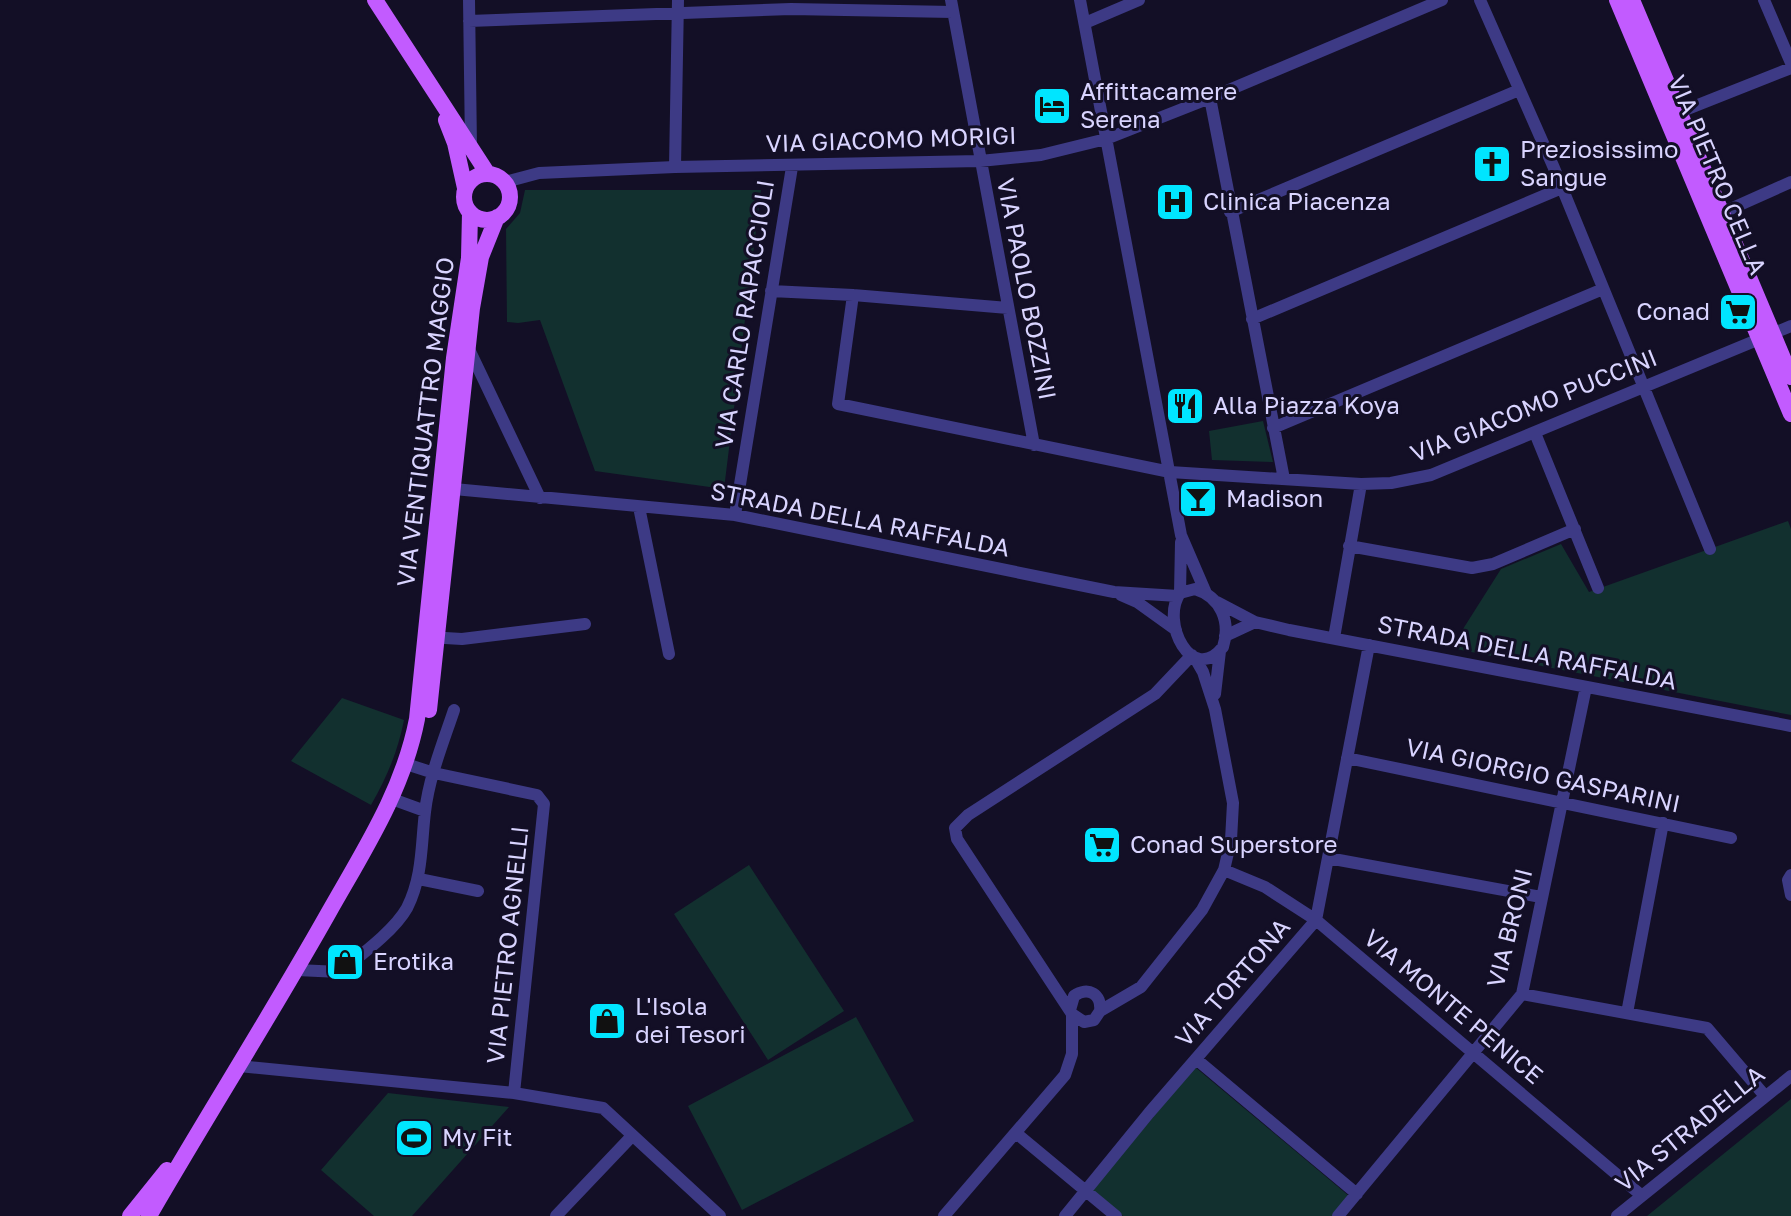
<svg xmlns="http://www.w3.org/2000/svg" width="1791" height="1216" viewBox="0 0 1791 1216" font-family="'Golos Text',sans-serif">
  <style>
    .green { fill: #12302f }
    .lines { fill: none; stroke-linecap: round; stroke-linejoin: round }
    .minor { stroke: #3d3a85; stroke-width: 12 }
    .major { stroke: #c25bff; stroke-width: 16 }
    .labels { text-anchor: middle; stroke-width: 6; stroke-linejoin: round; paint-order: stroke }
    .poi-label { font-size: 24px; fill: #d9d4ff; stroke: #130f26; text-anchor: start }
    .street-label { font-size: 24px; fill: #d9d4ff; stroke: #130f26 }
  </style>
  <rect width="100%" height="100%" fill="#130f26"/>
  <path class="green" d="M 525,190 L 761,190 L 724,489 L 595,471 L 540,320 L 518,323 L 507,322 L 506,229 L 520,213 Z
    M 1263,421 L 1273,462 L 1212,460 L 1209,431 Z
    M 1788,521 L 1791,529 L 1791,715 L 1451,648 L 1501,569 L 1561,544 L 1589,592 Z
    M 342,698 L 404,720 C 398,751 387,777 371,805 L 291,761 Z
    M 749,865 L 844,1011 L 768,1060 L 674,914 Z
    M 856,1017 L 914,1121 L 742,1210 L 688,1106 Z
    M 1195,1067 L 1349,1196 L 1332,1216 L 1123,1216 L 1092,1190 Z
    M 388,1093 L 509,1107 L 412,1216 L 374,1216 L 321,1170 Z
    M 1791,1099 L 1791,1216 L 1647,1216 Z"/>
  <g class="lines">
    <path class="minor" d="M 469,0 L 471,147
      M 951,0 L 1034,445
      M 1080,0 L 1181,535 L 1206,593
      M 1480,0 L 1554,168 L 1710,549
      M 1764,0 L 1791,63
      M 469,21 L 791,9 L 953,12
      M 1085,23 L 1139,0
      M 1210,98 L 1284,479
      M 1675,114 L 1791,68
      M 675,167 L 678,0
      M 505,182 L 539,173 L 675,167 L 980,161 L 1041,155 L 1106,139 L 1210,98 L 1442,0
      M 1230,212 L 1519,90
      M 1717,215 L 1791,182
      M 771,291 L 853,295 L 1008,308
      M 853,295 L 838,404 L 1170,472 L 1361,484 L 1391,483 L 1431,475 L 1791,326
      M 1252,319 L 1562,188
      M 468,347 L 540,498
      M 1273,428 L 1603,289
      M 1535,433 L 1598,588
      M 454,489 L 735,515 L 1114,592 L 1178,596
      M 639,507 L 669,654
      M 735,515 L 792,167
      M 1349,546 L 1472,568 L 1493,564 L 1575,529
      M 1195,589 C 1221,597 1231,622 1223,647 C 1192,686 1160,622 1180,593 Z
      M 1180,593 L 1181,542
      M 1121,595 L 1137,602 L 1176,630
      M 1217,602 L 1255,622 L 1289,630 L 1791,726
      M 1225,636 L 1255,622
      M 428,637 L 462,639 L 585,624
      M 1334,638 L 1361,484
      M 1215,694 L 1220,651
      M 1347,758 L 1731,838
      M 406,764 L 434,773 L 537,795 L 544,804 L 514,1093
      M 392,799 L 425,811
      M 1328,858 L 1541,897
      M 1224,870 L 1265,887 L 1316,920 L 1641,1195
      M 1791,875 L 1788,880 L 1791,895
      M 419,879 L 478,891
      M 297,970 L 340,972 C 361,955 394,931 407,908 C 423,876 421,845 425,812 C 429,777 443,743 454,710
      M 1522,994 L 1707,1028 L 1765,1096
      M 1070,1010 L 1074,996 C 1088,986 1102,994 1100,1011 L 1094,1020 L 1084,1022 L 1072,1014 L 957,839 L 955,828 L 968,815 L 1155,694 L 1192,655
      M 1100,1011 L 1141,987 L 1202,910 L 1224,870 L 1231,840 L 1233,803 L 1215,709 L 1203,672 L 1195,658
      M 1627,1013 L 1663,823
      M 1196,1059 L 1357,1194
      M 239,1066 L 514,1093 L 603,1108 L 720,1216
      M 1016,1133 L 1116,1216
      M 556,1216 L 632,1136
      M 944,1216 L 1065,1075 L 1072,1054 L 1072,1014
      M 1065,1216 L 1149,1113 L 1316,920 L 1369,645
      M 1338,1216 L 1522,994 L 1586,687
      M 1617,1216 L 1791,1076"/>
    <path class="major" d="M 375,0 L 488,174
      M 1617,0 L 1791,414
      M 1632,0 L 1791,377
      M 446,120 L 455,143 L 465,188
      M464 197a23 23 0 1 1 46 0a23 23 0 1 1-46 0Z
      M 429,710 L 472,308 L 481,257 L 497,217
      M 130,1216 L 167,1170
      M 149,1216 C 208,1114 271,1015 329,912 C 364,850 403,791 417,719 L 454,358 L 469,258 L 470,213"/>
  </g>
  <defs>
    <symbol id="hotel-square" viewBox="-11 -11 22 22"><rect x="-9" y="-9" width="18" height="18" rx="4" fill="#00e5ff" stroke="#130f26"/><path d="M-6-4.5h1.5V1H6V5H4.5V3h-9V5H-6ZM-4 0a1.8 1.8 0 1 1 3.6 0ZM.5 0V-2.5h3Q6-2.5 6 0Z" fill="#111"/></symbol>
    <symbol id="church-square" viewBox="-11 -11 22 22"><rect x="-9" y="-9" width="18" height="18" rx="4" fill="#00e5ff" stroke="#130f26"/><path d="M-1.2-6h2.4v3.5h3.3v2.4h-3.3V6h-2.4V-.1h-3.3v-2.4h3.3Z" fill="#111"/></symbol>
    <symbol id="hospital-square" viewBox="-11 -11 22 22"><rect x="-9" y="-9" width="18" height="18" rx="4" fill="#00e5ff" stroke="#130f26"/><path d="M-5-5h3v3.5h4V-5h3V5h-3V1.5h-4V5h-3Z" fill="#111"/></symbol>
    <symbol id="supermarket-square" viewBox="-11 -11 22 22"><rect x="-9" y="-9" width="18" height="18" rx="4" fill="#00e5ff" stroke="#130f26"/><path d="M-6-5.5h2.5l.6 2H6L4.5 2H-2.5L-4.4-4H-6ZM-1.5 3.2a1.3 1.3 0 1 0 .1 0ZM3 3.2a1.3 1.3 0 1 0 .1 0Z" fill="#111"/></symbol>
    <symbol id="restaurant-square" viewBox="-11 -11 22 22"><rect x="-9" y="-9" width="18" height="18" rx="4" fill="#00e5ff" stroke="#130f26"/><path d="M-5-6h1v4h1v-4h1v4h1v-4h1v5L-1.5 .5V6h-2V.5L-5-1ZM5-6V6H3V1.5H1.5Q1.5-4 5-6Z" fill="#111"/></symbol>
    <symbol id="bar-square" viewBox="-11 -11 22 22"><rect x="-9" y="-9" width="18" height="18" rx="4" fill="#00e5ff" stroke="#130f26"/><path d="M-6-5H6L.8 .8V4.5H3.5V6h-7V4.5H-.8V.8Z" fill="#111"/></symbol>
    <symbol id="shop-square" viewBox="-11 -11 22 22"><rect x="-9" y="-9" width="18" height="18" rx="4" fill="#00e5ff" stroke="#130f26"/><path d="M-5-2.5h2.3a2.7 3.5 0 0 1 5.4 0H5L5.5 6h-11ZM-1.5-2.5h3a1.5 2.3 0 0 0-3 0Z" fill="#111"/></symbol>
    <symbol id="stadium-square" viewBox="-11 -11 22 22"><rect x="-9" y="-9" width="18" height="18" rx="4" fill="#00e5ff" stroke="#130f26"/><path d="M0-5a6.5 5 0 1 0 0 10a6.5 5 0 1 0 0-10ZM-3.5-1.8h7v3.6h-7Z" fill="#111"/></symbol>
  </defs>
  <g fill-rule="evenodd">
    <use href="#hotel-square" x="1030" y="84" width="44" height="44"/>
    <use href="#church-square" x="1470" y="142" width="44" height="44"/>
    <use href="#hospital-square" x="1153" y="180" width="44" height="44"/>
    <use href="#supermarket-square" x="1716" y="290" width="44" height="44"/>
    <use href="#restaurant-square" x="1163" y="384" width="44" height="44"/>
    <use href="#bar-square" x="1176" y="477" width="44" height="44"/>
    <use href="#supermarket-square" x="1080" y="823" width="44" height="44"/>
    <use href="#shop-square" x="323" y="940" width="44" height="44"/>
    <use href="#shop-square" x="585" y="999" width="44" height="44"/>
    <use href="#stadium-square" x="392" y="1116" width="44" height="44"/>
  </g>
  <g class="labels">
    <g class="poi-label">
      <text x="1080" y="100">Affittacamere<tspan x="1080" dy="28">Serena</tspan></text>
      <text x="1520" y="158">Preziosissimo<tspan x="1520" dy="28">Sangue</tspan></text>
      <text x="1203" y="210">Clinica Piacenza</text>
      <text x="1710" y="320" text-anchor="end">Conad</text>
      <text x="1213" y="414">Alla Piazza Koya</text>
      <text x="1226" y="507">Madison</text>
      <text x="1130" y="853">Conad Superstore</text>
      <text x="373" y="970">Erotika</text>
      <text x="635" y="1015">L'Isola<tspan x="635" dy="28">dei Tesori</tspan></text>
      <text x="442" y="1146">My Fit</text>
    </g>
    <g class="street-label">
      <text transform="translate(891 140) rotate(-2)" y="8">VIA GIACOMO MORIGI</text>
      <text transform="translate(1717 175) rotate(67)" y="8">VIA PIETRO CELLA</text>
      <text transform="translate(1026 289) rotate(79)" y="8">VIA PAOLO BOZZINI</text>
      <text transform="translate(745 314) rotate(-81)" y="8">VIA CARLO RAPACCIOLI</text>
      <text transform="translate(1534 406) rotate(-22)" y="8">VIA GIACOMO PUCCINI</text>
      <text transform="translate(426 422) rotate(-83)" y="8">VIA VENTIQUATTRO MAGGIO</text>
      <text transform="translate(860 520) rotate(11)" y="8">STRADA DELLA RAFFALDA</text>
      <text transform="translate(1527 653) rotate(11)" y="8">STRADA DELLA RAFFALDA</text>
      <text transform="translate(1543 776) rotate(12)" y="8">VIA GIORGIO GASPARINI</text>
      <text transform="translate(1510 928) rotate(-76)" y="8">VIA BRONI</text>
      <text transform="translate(508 945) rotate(-84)" y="8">VIA PIETRO AGNELLI</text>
      <text transform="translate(1233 983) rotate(-49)" y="8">VIA TORTONA</text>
      <text transform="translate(1453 1007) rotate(40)" y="8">VIA MONTE PENICE</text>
      <text transform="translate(1690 1129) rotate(-39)" y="8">VIA STRADELLA</text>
    </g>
  </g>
</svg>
